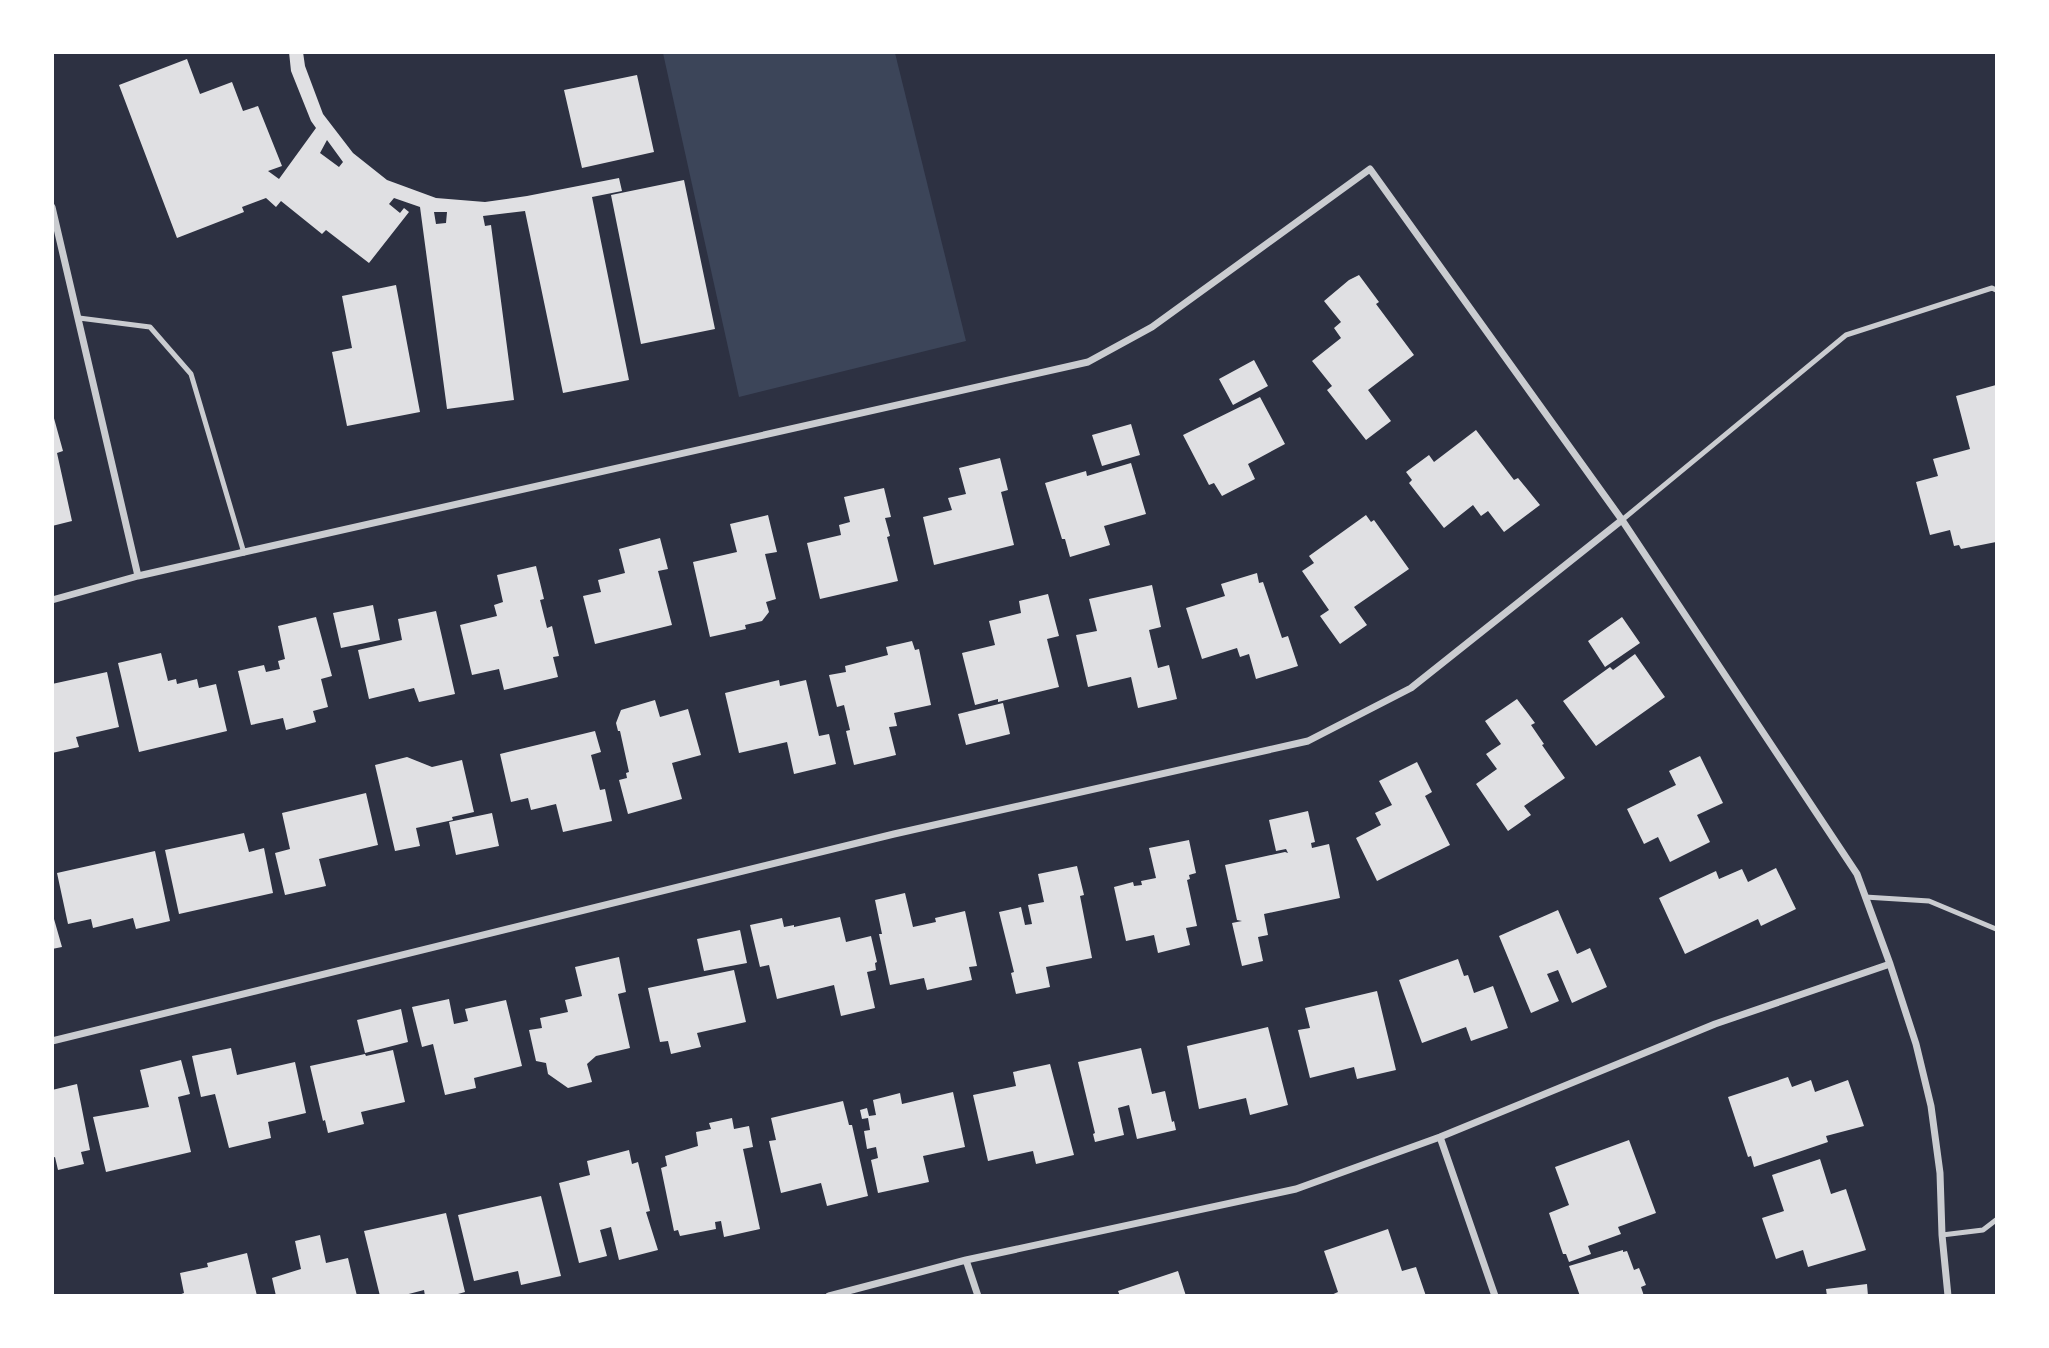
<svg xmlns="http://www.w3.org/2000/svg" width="2049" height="1348" viewBox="0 0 2049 1348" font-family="Signika,sans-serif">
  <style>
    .green { fill: #3c4559 }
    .building { fill: #e0e0e3; fill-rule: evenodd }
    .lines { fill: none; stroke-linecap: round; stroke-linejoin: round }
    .service { stroke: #caccd0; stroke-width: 5 }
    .minor { stroke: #caccd0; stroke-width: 7 }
  </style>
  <rect width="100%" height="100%" fill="#2d3142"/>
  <path class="green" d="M 663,53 L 895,53 L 966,341 L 739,397 Z"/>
  <path class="building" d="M 289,52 L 303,52 L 305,66 L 323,114 L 353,153 L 387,180 L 436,198 L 485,202 L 527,196 L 619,178 L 622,191 L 592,197 L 629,380 L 563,393 L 525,211 L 483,216 L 485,226 L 491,225 L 514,400 L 447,409 L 420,207 L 394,198 L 389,204 L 400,213 L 404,208 L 409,212 L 369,263 L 326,230 L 322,234 L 281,201 L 276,207 L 266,198 L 242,207 L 244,212 L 177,238 L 119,85 L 187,59 L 200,94 L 232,82 L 243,111 L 258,106 L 282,166 L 268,171 L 279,179 L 316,128 L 311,121 L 291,71 ZM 327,140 L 343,162 L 339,167 L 320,153 ZM 434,212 L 447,212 L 446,223 L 436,224 Z
    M 637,75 L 654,152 L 582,168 L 564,90 Z
    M 684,180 L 715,329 L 641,344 L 611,195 Z
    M 1359,275 L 1379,302 L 1376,304 L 1414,355 L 1368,390 L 1391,421 L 1366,440 L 1327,390 L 1332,386 L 1312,361 L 1341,338 L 1334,328 L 1341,322 L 1324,301 L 1349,280 Z
    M 396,285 L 420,412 L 347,426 L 332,352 L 352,348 L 342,296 Z
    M 1254,360 L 1268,386 L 1233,405 L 1219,379 Z
    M 1996,385 L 1996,542 L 1961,549 L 1959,545 L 1954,546 L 1950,530 L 1930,535 L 1916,482 L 1938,476 L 1933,459 L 1970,449 L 1956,396 Z
    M 1260,397 L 1285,444 L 1248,464 L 1255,479 L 1222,496 L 1214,483 L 1209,485 L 1183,435 Z
    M 52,411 L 63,451 L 57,453 L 72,521 L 52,526 Z
    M 1131,424 L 1140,455 L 1102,466 L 1092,435 Z
    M 1476,430 L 1514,480 L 1518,478 L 1540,505 L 1504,532 L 1488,511 L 1481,516 L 1473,505 L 1444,528 L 1409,483 L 1412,480 L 1406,472 L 1429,455 L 1434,462 Z
    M 1000,458 L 1008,490 L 1001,492 L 1014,545 L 934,565 L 923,517 L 952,510 L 948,498 L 966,494 L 959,468 Z
    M 1131,463 L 1146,514 L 1104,526 L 1110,545 L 1070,557 L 1065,539 L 1062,539 L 1045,483 L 1086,471 L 1087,476 Z
    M 884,488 L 891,517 L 885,518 L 890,536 L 887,537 L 898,581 L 820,599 L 807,543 L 841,535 L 839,525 L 850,522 L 844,497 Z
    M 768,515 L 777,552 L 765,554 L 776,599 L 766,602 L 769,612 L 762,621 L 745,625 L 746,629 L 710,637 L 693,562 L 737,552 L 730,524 Z
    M 1366,515 L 1371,522 L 1374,520 L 1409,569 L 1354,607 L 1367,625 L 1340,644 L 1320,616 L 1329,610 L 1302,571 L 1314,563 L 1309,556 Z
    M 660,538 L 668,569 L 658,571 L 672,625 L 595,644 L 583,596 L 601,592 L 598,580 L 625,573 L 619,549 Z
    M 536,566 L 544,599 L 540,600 L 547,628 L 552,626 L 559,656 L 553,657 L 558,677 L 504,690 L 499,669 L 472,675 L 460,625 L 497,616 L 494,605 L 503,602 L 497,575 Z
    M 1257,573 L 1259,583 L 1263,582 L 1282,638 L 1288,636 L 1298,666 L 1256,679 L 1249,654 L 1240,657 L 1237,648 L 1202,659 L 1186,608 L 1225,596 L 1221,584 Z
    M 1152,585 L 1161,627 L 1149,630 L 1158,668 L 1169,665 L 1177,699 L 1138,708 L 1131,677 L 1088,687 L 1076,635 L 1097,631 L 1089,599 Z
    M 1048,594 L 1059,636 L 1047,639 L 1059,687 L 998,702 L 998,699 L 975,705 L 962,653 L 995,645 L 989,621 L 1021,613 L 1019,601 Z
    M 373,605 L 380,640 L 341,648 L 333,613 Z
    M 436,611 L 455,694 L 419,702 L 414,688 L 369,699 L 358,650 L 402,640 L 398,619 Z
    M 316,617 L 332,676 L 321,679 L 328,707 L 313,711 L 316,722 L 286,730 L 283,718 L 251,725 L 238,671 L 264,665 L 266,672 L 280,669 L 278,661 L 285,659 L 278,626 Z
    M 1622,617 L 1640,643 L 1605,667 L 1588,641 Z
    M 912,641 L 915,650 L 919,649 L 931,705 L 894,713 L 897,726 L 889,727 L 896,755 L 854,765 L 846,731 L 850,730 L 844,705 L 837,707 L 829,675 L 846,672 L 845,666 L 888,655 L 886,647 Z
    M 161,653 L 168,681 L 176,679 L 177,684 L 197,679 L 199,688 L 216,684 L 227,731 L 139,752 L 118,663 Z
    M 1635,654 L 1665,697 L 1596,746 L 1563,701 L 1610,667 L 1613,670 Z
    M 107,672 L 119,727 L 76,737 L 79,747 L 52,753 L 52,684 Z
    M 779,680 L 780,686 L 806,680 L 819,736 L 829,734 L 836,764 L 794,774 L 787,742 L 739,753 L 725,693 Z
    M 1517,699 L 1535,723 L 1531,725 L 1544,744 L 1542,745 L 1565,778 L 1524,806 L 1531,815 L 1508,831 L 1476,784 L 1497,769 L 1486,754 L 1501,744 L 1485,721 Z
    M 655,700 L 660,717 L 688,709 L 701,755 L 672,763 L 682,799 L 628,814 L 619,780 L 627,778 L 626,773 L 629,772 L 620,731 L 618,731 L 616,723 L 621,710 Z
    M 1003,703 L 1010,734 L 966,745 L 958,714 Z
    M 595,731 L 601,752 L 591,755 L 600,790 L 605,789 L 612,821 L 563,832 L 556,804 L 531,810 L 528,798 L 511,802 L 500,754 Z
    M 1700,756 L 1723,803 L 1697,815 L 1710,842 L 1670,862 L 1658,837 L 1644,844 L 1627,809 L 1676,785 L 1669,771 Z
    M 407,757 L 432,767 L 462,760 L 474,812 L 452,817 L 453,820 L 416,828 L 420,846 L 395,851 L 375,765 Z
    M 1417,762 L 1432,792 L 1425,796 L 1450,845 L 1377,881 L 1356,838 L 1381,825 L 1375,813 L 1392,805 L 1379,781 Z
    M 366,793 L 378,845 L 319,859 L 326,886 L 285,895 L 275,853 L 290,849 L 282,813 Z
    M 1308,811 L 1315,842 L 1311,843 L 1312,848 L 1329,844 L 1340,898 L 1264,914 L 1268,935 L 1258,937 L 1263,961 L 1242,966 L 1232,923 L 1242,921 L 1237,920 L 1225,865 L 1285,852 L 1288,853 L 1286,849 L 1276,851 L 1269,820 Z
    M 492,813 L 499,846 L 456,855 L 449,822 Z
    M 244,833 L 249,852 L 264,848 L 273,893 L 179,914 L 165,850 Z
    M 1189,840 L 1196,873 L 1189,875 L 1190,879 L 1187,880 L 1197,926 L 1186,928 L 1190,945 L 1158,953 L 1154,935 L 1126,941 L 1114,887 L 1133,882 L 1134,886 L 1142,885 L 1141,881 L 1156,878 L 1149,848 Z
    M 155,851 L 170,921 L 136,929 L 133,918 L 93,928 L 91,919 L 68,924 L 57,873 Z
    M 1077,866 L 1084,895 L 1080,896 L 1092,958 L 1046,967 L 1050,987 L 1016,994 L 1011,973 L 1014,972 L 999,912 L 1021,907 L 1025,925 L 1032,924 L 1028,905 L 1044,902 L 1038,874 Z
    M 1776,868 L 1796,909 L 1761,926 L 1758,919 L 1685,954 L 1659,898 L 1716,871 L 1719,879 L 1742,869 L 1748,882 Z
    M 905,893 L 913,927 L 936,922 L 935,918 L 965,911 L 977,966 L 969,967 L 972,980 L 927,990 L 924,978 L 890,985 L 879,934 L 882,934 L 875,900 Z
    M 1558,910 L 1577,954 L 1590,948 L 1607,987 L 1572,1003 L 1558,970 L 1547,974 L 1559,1001 L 1531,1013 L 1499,936 Z
    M 52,912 L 62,947 L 52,949 Z
    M 840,917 L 846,942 L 871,936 L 877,962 L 875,963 L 876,970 L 867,972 L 875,1008 L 841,1016 L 834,985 L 777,999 L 769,965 L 760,967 L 750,925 L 782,918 L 784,927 L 794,925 L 794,927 Z
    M 740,930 L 747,963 L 704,971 L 697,939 Z
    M 619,957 L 626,992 L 618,994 L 630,1048 L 596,1056 L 587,1064 L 592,1082 L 568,1088 L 548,1074 L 546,1063 L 536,1061 L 529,1030 L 542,1028 L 540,1018 L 568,1012 L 565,1000 L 582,996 L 575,967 Z
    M 1458,959 L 1464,976 L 1468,975 L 1474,993 L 1493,986 L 1508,1028 L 1471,1041 L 1466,1027 L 1422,1043 L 1399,980 Z
    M 734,970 L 746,1022 L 697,1033 L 701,1047 L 671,1054 L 668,1041 L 660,1042 L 648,988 Z
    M 1377,991 L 1396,1070 L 1357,1079 L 1354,1067 L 1310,1078 L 1298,1030 L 1310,1028 L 1305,1008 Z
    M 449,999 L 454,1024 L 468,1021 L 465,1009 L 506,1000 L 522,1066 L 474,1078 L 476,1088 L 445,1095 L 433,1044 L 422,1047 L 412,1007 Z
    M 401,1009 L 408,1042 L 365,1053 L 357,1020 Z
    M 1268,1027 L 1288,1105 L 1250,1115 L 1246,1098 L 1199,1109 L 1187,1046 Z
    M 231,1048 L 237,1075 L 295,1062 L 306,1113 L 268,1122 L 271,1138 L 229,1148 L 215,1094 L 201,1097 L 192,1056 Z
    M 1141,1048 L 1152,1094 L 1165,1091 L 1172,1122 L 1174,1121 L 1176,1130 L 1137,1139 L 1129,1105 L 1118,1108 L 1124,1135 L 1095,1142 L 1093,1134 L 1095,1133 L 1078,1062 Z
    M 393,1050 L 405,1102 L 361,1112 L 364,1124 L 328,1133 L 325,1120 L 323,1121 L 310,1066 L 365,1054 L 366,1056 Z
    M 181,1060 L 190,1094 L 178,1097 L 191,1152 L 106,1172 L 93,1117 L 149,1107 L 140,1070 Z
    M 1050,1064 L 1074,1155 L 1036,1164 L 1033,1151 L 988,1161 L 973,1095 L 1016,1086 L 1013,1072 Z
    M 1788,1077 L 1792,1087 L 1811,1080 L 1815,1092 L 1848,1080 L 1864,1126 L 1826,1136 L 1828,1142 L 1754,1167 L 1751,1156 L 1748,1157 L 1728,1097 Z
    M 77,1084 L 90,1150 L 81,1152 L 84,1164 L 58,1170 L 55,1157 L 52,1158 L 52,1090 Z
    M 953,1092 L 965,1147 L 923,1156 L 929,1182 L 878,1193 L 871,1160 L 878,1158 L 876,1147 L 867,1149 L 864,1131 L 870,1130 L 868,1118 L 862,1119 L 860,1110 L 867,1108 L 869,1116 L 876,1115 L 873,1100 L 900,1093 L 902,1104 Z
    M 843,1101 L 849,1125 L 852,1125 L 868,1196 L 827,1206 L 821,1183 L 781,1193 L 769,1141 L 776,1140 L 771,1118 Z
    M 732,1118 L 734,1129 L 749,1126 L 753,1147 L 743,1149 L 760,1229 L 724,1237 L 721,1221 L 715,1222 L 716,1229 L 680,1236 L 678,1230 L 674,1231 L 661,1168 L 667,1166 L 665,1156 L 698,1146 L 696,1132 L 711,1129 L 709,1123 Z
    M 1629,1140 L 1656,1213 L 1618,1227 L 1621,1234 L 1588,1246 L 1591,1254 L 1569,1262 L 1566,1254 L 1563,1254 L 1549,1213 L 1569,1205 L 1555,1167 Z
    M 629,1150 L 632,1164 L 638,1162 L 650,1211 L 646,1212 L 658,1250 L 619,1260 L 611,1227 L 600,1230 L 607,1256 L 579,1263 L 559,1183 L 590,1175 L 587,1161 Z
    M 1820,1159 L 1831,1194 L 1846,1189 L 1866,1250 L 1808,1267 L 1803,1250 L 1776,1259 L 1762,1218 L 1784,1211 L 1772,1175 Z
    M 541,1196 L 561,1276 L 521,1285 L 518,1271 L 474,1281 L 458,1215 Z
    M 446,1213 L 465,1292 L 451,1296 L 425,1296 L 424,1290 L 401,1296 L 380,1296 L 364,1231 Z
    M 1388,1229 L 1402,1271 L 1416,1267 L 1426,1296 L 1329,1296 L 1338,1292 L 1324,1251 Z
    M 320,1235 L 326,1263 L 348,1258 L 357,1296 L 276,1296 L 272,1278 L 301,1269 L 295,1241 Z
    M 1623,1250 L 1623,1252 L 1627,1251 L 1634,1270 L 1639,1268 L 1646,1285 L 1641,1287 L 1644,1296 L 1580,1296 L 1569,1266 Z
    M 247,1253 L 257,1296 L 176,1296 L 184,1293 L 180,1273 L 208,1267 L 207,1263 Z
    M 1178,1271 L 1186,1296 L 1120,1296 L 1118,1291 Z
    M 1867,1284 L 1868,1296 L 1827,1296 L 1826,1289 Z"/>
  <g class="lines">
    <path class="service" d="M 79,318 L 150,327 L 191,374 L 244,553
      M 1622,520 L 1846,335 L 1992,288 L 1996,290
      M 1865,897 L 1929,901 L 1996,929
      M 1942,1235 L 1983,1230 L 1996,1220"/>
    <path class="minor" d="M 52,207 L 138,576
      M 52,600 L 138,576 L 1088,362 L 1152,327 L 1370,169 L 1622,520 L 1857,874 L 1890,964 L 1916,1044 L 1931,1106 L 1940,1173 L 1942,1235 L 1948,1296
      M 52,1041 L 894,834 L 1308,741 L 1411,688 L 1622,520
      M 1440,1137 L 1495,1296
      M 966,1260 L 978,1296
      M 829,1296 L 966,1260 L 1296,1189 L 1440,1137 L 1715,1024 L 1890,964"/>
  </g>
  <rect width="2049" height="1348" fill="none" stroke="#ffffff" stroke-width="108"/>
</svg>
